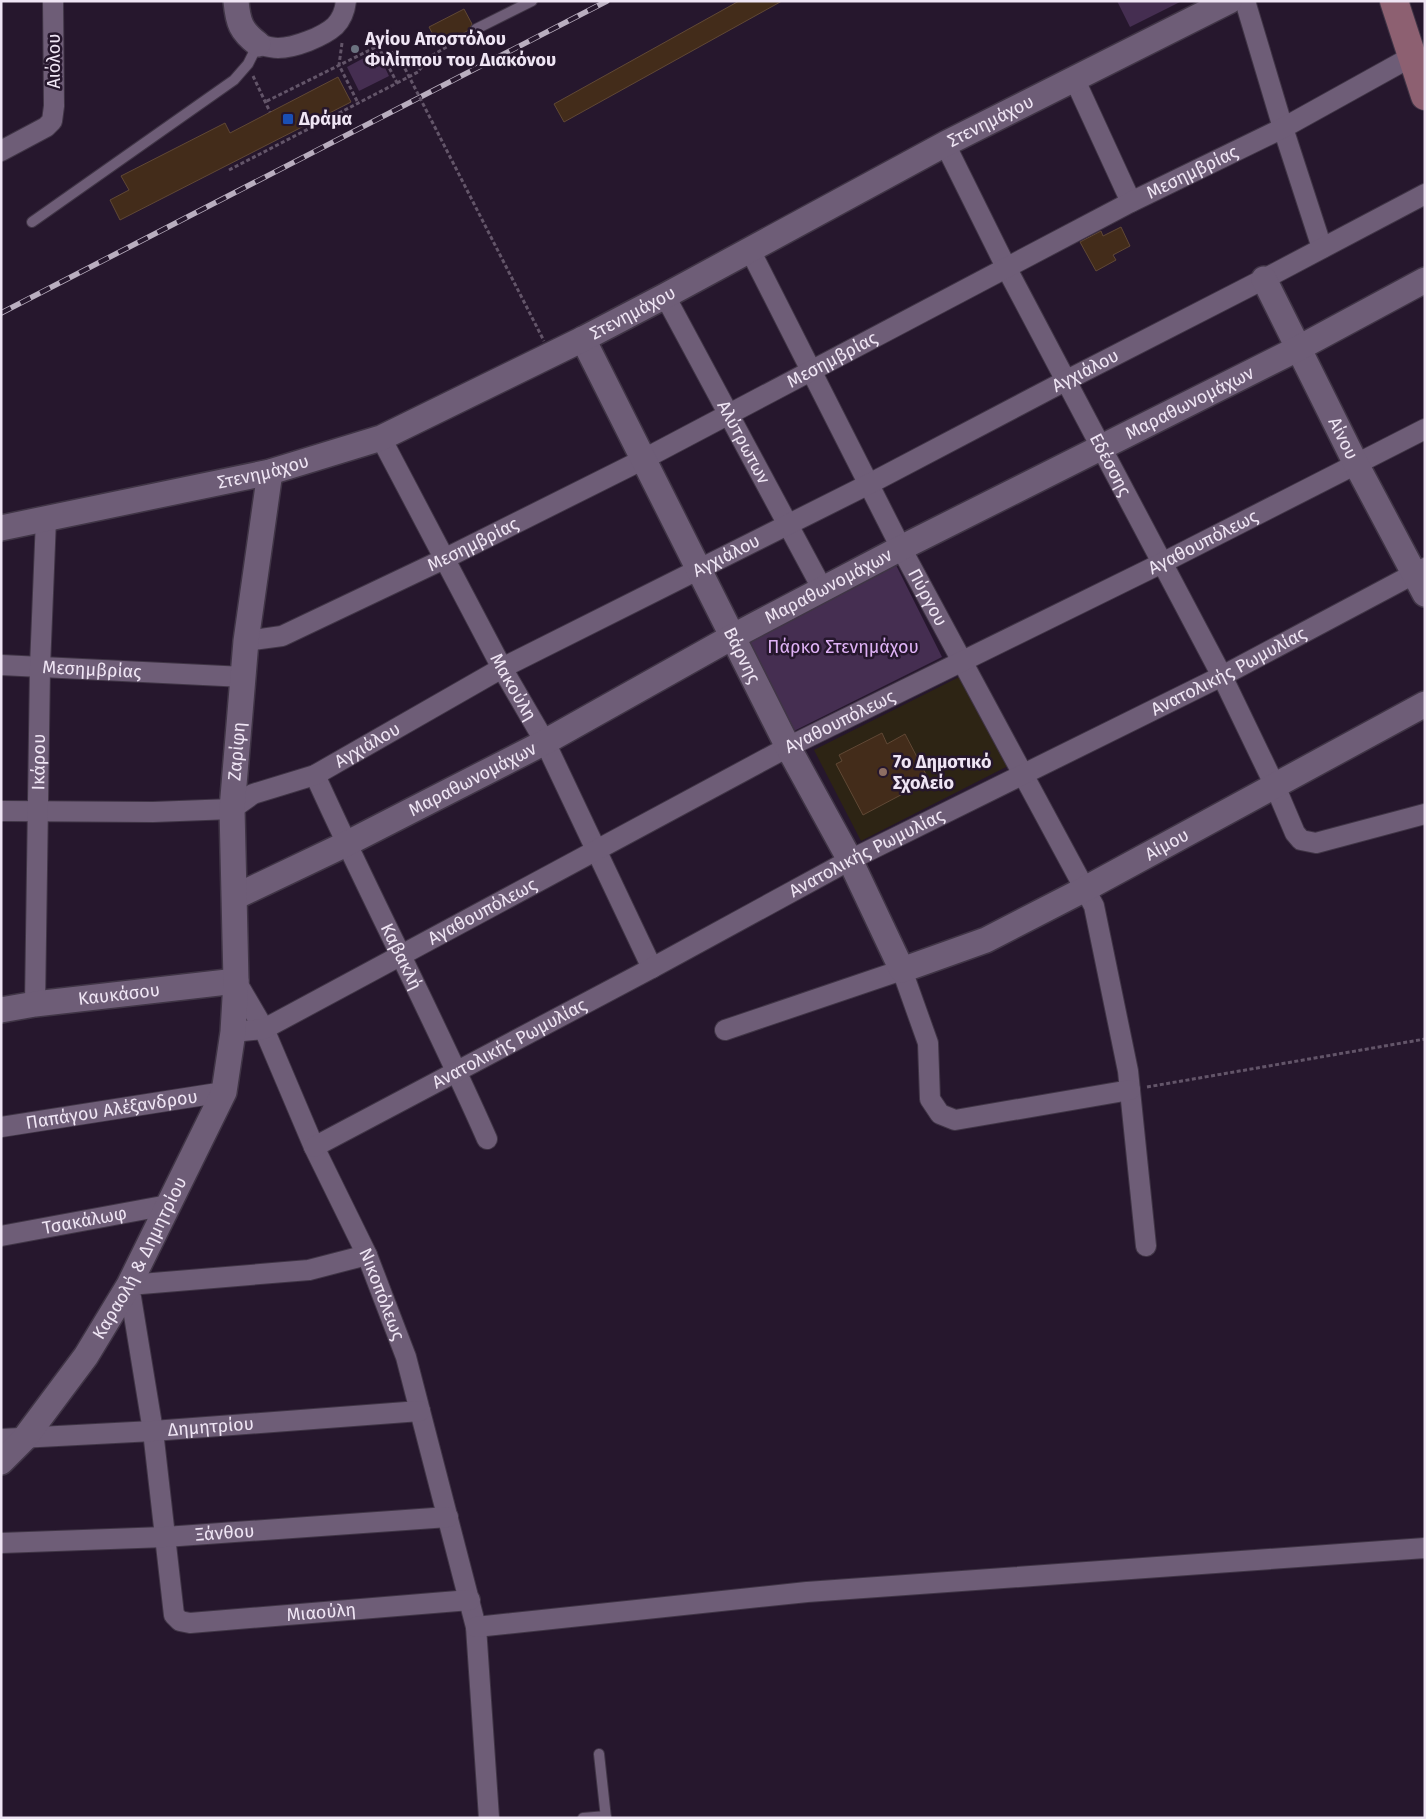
<svg xmlns="http://www.w3.org/2000/svg" width="1426" height="1819" viewBox="0 0 1426 1819" font-family="'Fira Sans',sans-serif">
  <style>
    .education { fill: #2d2414 }
    .green { fill: #452e51 }
    .building { fill: #432c1a; stroke: #604835 }
    .lines { fill: none; stroke-linecap: round; stroke-linejoin: round }
    .service-casing { stroke: #403546; stroke-width: 12 }
    .minor-casing { stroke: #403546; stroke-width: 22 }
    .tertiary-casing { stroke: #403546; stroke-width: 28 }
    .secondary-casing { stroke: #403546; stroke-width: 30 }
    .path { stroke: #635569; stroke-width: 3; stroke-dasharray: 4 2.5; stroke-linecap: butt }
    .service { stroke: #6e5d77; stroke-width: 10 }
    .minor { stroke: #6e5d77; stroke-width: 20 }
    .tertiary { stroke: #6e5d77; stroke-width: 25 }
    .secondary { stroke: #8d6071; stroke-width: 28 }
    .rail-casing { stroke: #b9aebf; stroke-width: 5.5 }
    .rail { stroke: #26172d; stroke-width: 4; stroke-dasharray: 11; stroke-linecap: butt }
    .path-bridge { stroke: #635569; stroke-width: 3; stroke-dasharray: 4 2.5; stroke-linecap: butt }
    .worship-dot { fill: #6b7280; stroke: #26172d; stroke-width: 2 }
    .transit-dot { fill: #1a4fb4; stroke: #26172d; stroke-width: 2 }
    .education-dot { fill: #8d6e63; stroke: #26172d; stroke-width: 2 }
    .labels { text-anchor: middle; stroke-width: 5; stroke-linejoin: round; paint-order: stroke }
    .poi-label { font-size: 18px; font-weight: bold; fill: #efe5f4; stroke: #26172d; text-anchor: start }
    .street-label { font-size: 18px; fill: #efe5f4; stroke: #26172d }
    .park-label { font-size: 18px; fill: #dfb2f6; stroke: #26172d }
  </style>
  <rect width="100%" height="100%" fill="#26172d"/>
  <path class="education" d="M 963,675 L 1010,765 L 861,841 L 814,750 Z"/>
  <path class="green" d="M 1117,1 L 1182,1 L 1130,27 Z
    M 377,51 L 389,76 L 359,91 L 347,67 Z
    M 894,561 L 942,657 L 792,732 L 743,637 Z"/>
  <path class="building" d="M 739,1 L 782,1 L 564,122 L 554,104 Z
    M 464,9 L 472,24 L 469,30 L 439,46 L 429,27 Z
    M 338,77 L 351,102 L 120,220 L 110,200 L 129,190 L 121,176 L 225,123 L 230,133 Z
    M 1121,227 L 1130,246 L 1113,255 L 1116,260 L 1096,271 L 1080,242 L 1101,231 L 1103,236 Z
    M 882,733 L 887,744 L 905,734 L 929,780 L 863,815 L 836,764 L 842,761 L 839,755 Z"/>
  <g class="lines">
    <defs>
      <path id="service" d="M 476,29 L 532,1
        M 32,222 L 234,80 L 248,64 L 258,44
        M 599,1754 L 606,1818
        M 583,1818 L 606,1816"/>
      <g id="minor">
        <path d="M 1245,1 L 1283,128 L 1322,248"/>
        <path d="M 258,44 C 265,46 271,48 278,48 C 294,48 323,37 335,26 C 342,19 345,10 346,1"/>
        <path d="M 1074,78 L 1131,202"/>
        <path id="s1" d="M 945,144 L 1007,269 L 1222,676 L 1275,786 L 1295,833 L 1301,840 L 1316,843 L 1425,814"/>
        <path d="M 1,151 L 46,127 L 52,121 L 54,106 L 53,1"/>
        <path id="s2" d="M 750,250 L 901,548 L 1094,906 L 1128,1071 L 1146,1246"/>
        <path id="s3" d="M 665,296 L 823,590"/>
        <path id="s4" d="M 381,438 L 502,668 L 545,742 L 652,968"/>
        <path id="s5" d="M 246,641 L 282,636 L 444,559 L 642,460 L 1131,202 L 1283,128 L 1411,57"/>
        <path id="s6" d="M 1,665 L 244,677"/>
        <path id="s7" d="M 315,775 C 370,897 433,1016 487,1139"/>
        <path id="s8" d="M 1,811 L 153,812 L 232,809 L 253,794 L 315,775 L 502,668 L 869,484 L 1067,380 L 1264,279 L 1425,194"/>
        <path id="s9" d="M 236,981 L 264,1029 L 314,1147 L 367,1255 L 406,1357 L 476,1627 L 489,1818"/>
        <path id="s10" d="M 35,1004 L 40,667 L 46,519"/>
        <path d="M 725,1030 L 902,970 L 928,1043 L 930,1099 L 940,1114 L 955,1120 L 1130,1090"/>
        <path id="s11" d="M 233,1032 L 264,1029 L 788,747 L 1162,563 L 1425,429"/>
        <path id="s12" d="M 1,1127 L 224,1092"/>
        <path id="s13" d="M 314,1147 L 652,968 L 850,860 L 1222,676 L 1425,568"/>
        <path id="s14" d="M 1,1236 L 168,1205"/>
        <path id="s15" d="M 367,1255 L 309,1270 L 129,1285 L 153,1431 L 174,1615 L 180,1621 L 190,1623 L 470,1600"/>
        <path id="s16" d="M 1,1439 L 153,1431 L 420,1411"/>
        <path id="s17" d="M 1,1543 L 165,1537 L 448,1517"/>
        <path d="M 476,1627 L 807,1592 L 1425,1548"/>
      </g>
      <g id="tertiary">
        <path d="M 236,1 C 238,23 241,31 258,44"/>
        <path id="s18" d="M 1264,279 L 1356,464 L 1425,594"/>
        <path id="s19" d="M 583,339 L 788,747 L 850,860 L 902,970 L 986,940 L 1085,889 L 1425,704"/>
        <path id="s20" d="M 1,528 L 270,472 L 381,438 L 583,339 L 665,296 L 945,144 L 1229,1"/>
        <path id="s21" d="M 235,897 L 346,844 L 545,742 L 732,637 L 901,548 L 1299,348 L 1425,280"/>
        <path id="s22" d="M 1,1010 L 35,1004 L 236,981"/>
        <path id="s23" d="M 1,1462 L 24,1439 L 86,1356 L 129,1285 L 224,1092 L 233,1032 L 236,981 L 232,809 L 246,641 L 270,472"/>
      </g>
      <path id="secondary" d="M 1394,1 L 1425,96"/>
    </defs>
    <use href="#service" class="service-casing"/>
    <use href="#minor" class="minor-casing"/>
    <use href="#tertiary" class="tertiary-casing"/>
    <use href="#secondary" class="secondary-casing"/>
    <path class="path" d="M 342,43 L 339,65 L 358,103
      M 384,57 L 396,51
      M 253,76 L 270,112
      M 397,83 L 418,72 L 428,58 L 465,36
      M 229,170 L 397,83 L 378,46 L 265,102
      M 1147,1087 L 1425,1039"/>
    <use href="#service" class="service"/>
    <use href="#minor" class="minor"/>
    <use href="#tertiary" class="tertiary"/>
    <use href="#secondary" class="secondary"/>
    <defs>
      <path id="rail" d="M 1,313 L 607,1"/>
    </defs>
    <use href="#rail" class="rail-casing"/>
    <use href="#rail" class="rail"/>
    <path class="path-bridge" d="M 396,51 L 544,341"/>
  </g>
  <circle class="worship-dot" cx="355" cy="49" r="5"/>
  <rect class="transit-dot" x="282" y="113" width="12" height="12" rx="2.5"/>
  <circle class="education-dot" cx="883" cy="772" r="5"/>
  <g class="labels">
    <g class="poi-label">
      <text x="365" y="45">Αγίου Αποστόλου<tspan x="365" dy="21">Φιλίππου του Διακόνου</tspan></text>
      <text x="299" y="125">Δράμα</text>
      <text x="893" y="768">7ο Δημοτικό<tspan x="893" dy="21">Σχολείο</tspan></text>
    </g>
    <g class="street-label">
      <text transform="translate(54 61) rotate(-90)" y="6">Αιόλου</text>
      <text dy="6" stroke="none"><textPath href="#s20" startOffset="1078">Στενημάχου</textPath></text>
      <text dy="6" stroke="none"><textPath href="#s5" startOffset="1058">Μεσημβρίας</textPath></text>
      <text dy="6" stroke="none"><textPath href="#s20" startOffset="672">Στενημάχου</textPath></text>
      <text dy="6" stroke="none"><textPath href="#s5" startOffset="652">Μεσημβρίας</textPath></text>
      <text dy="6" stroke="none"><textPath href="#s8" startOffset="1192">Αγχιάλου</textPath></text>
      <text dy="6" stroke="none"><textPath href="#s21" startOffset="1075">Μαραθωνομάχων</textPath></text>
      <text dy="6" stroke="none"><textPath href="#s18" startOffset="178">Αίνου</textPath></text>
      <text dy="6" stroke="none"><textPath href="#s3" startOffset="166">Αλύτρωτων</textPath></text>
      <text dy="6" stroke="none"><textPath href="#s1" startOffset="361">Εδέσσης</textPath></text>
      <text dy="6" stroke="none"><textPath href="#s20" startOffset="268">Στενημάχου</textPath></text>
      <text dy="6" stroke="none"><textPath href="#s11" startOffset="1089">Αγαθουπόλεως</textPath></text>
      <text dy="6" stroke="none"><textPath href="#s5" startOffset="248">Μεσημβρίας</textPath></text>
      <text dy="6" stroke="none"><textPath href="#s8" startOffset="788">Αγχιάλου</textPath></text>
      <text dy="6" stroke="none"><textPath href="#s21" startOffset="670">Μαραθωνομάχων</textPath></text>
      <text dy="6" stroke="none"><textPath href="#s2" startOffset="390">Πύργου</textPath></text>
      <text dy="6" stroke="none"><textPath href="#s19" startOffset="354">Βάρνης</textPath></text>
      <text dy="6" stroke="none"><textPath href="#s6" startOffset="91">Μεσημβρίας</textPath></text>
      <text dy="6" stroke="none"><textPath href="#s13" startOffset="1031">Ανατολικής Ρωμυλίας</textPath></text>
      <text dy="6" stroke="none"><textPath href="#s4" startOffset="282">Μακούλη</textPath></text>
      <text dy="6" stroke="none"><textPath href="#s11" startOffset="684">Αγαθουπόλεως</textPath></text>
      <text dy="6" stroke="none"><textPath href="#s8" startOffset="382">Αγχιάλου</textPath></text>
      <text dy="6" stroke="none"><textPath href="#s23" startOffset="776">Ζαρίφη</textPath></text>
      <text dy="6" stroke="none"><textPath href="#s10" startOffset="242">Ικάρου</textPath></text>
      <text dy="6" stroke="none"><textPath href="#s21" startOffset="265">Μαραθωνομάχων</textPath></text>
      <text dy="6" stroke="none"><textPath href="#s19" startOffset="1001">Αίμου</textPath></text>
      <text dy="6" stroke="none"><textPath href="#s13" startOffset="626">Ανατολικής Ρωμυλίας</textPath></text>
      <text dy="6" stroke="none"><textPath href="#s11" startOffset="279">Αγαθουπόλεως</textPath></text>
      <text dy="6" stroke="none"><textPath href="#s7" startOffset="201">Καβακλή</textPath></text>
      <text dy="6" stroke="none"><textPath href="#s22" startOffset="119">Καυκάσου</textPath></text>
      <text dy="6" stroke="none"><textPath href="#s13" startOffset="221">Ανατολικής Ρωμυλίας</textPath></text>
      <text dy="6" stroke="none"><textPath href="#s12" startOffset="112">Παπάγου Αλέξανδρου</textPath></text>
      <text dy="6" stroke="none"><textPath href="#s14" startOffset="85">Τσακάλωφ</textPath></text>
      <text dy="6" stroke="none"><textPath href="#s23" startOffset="248">Καραολή &amp; Δημητρίου</textPath></text>
      <text dy="6" stroke="none"><textPath href="#s9" startOffset="346">Νικοπόλεως</textPath></text>
      <text dy="6" stroke="none"><textPath href="#s16" startOffset="210">Δημητρίου</textPath></text>
      <text dy="6" stroke="none"><textPath href="#s17" startOffset="224">Ξάνθου</textPath></text>
      <text dy="6" stroke="none"><textPath href="#s15" startOffset="724">Μιαούλη</textPath></text>
    </g>
    <g class="park-label">
      <text x="843" y="653">Πάρκο Στενημάχου</text>
    </g>
  </g>
  <rect width="1426" height="1819" fill="none" stroke="#efe5f4" stroke-width="5"/>
</svg>
